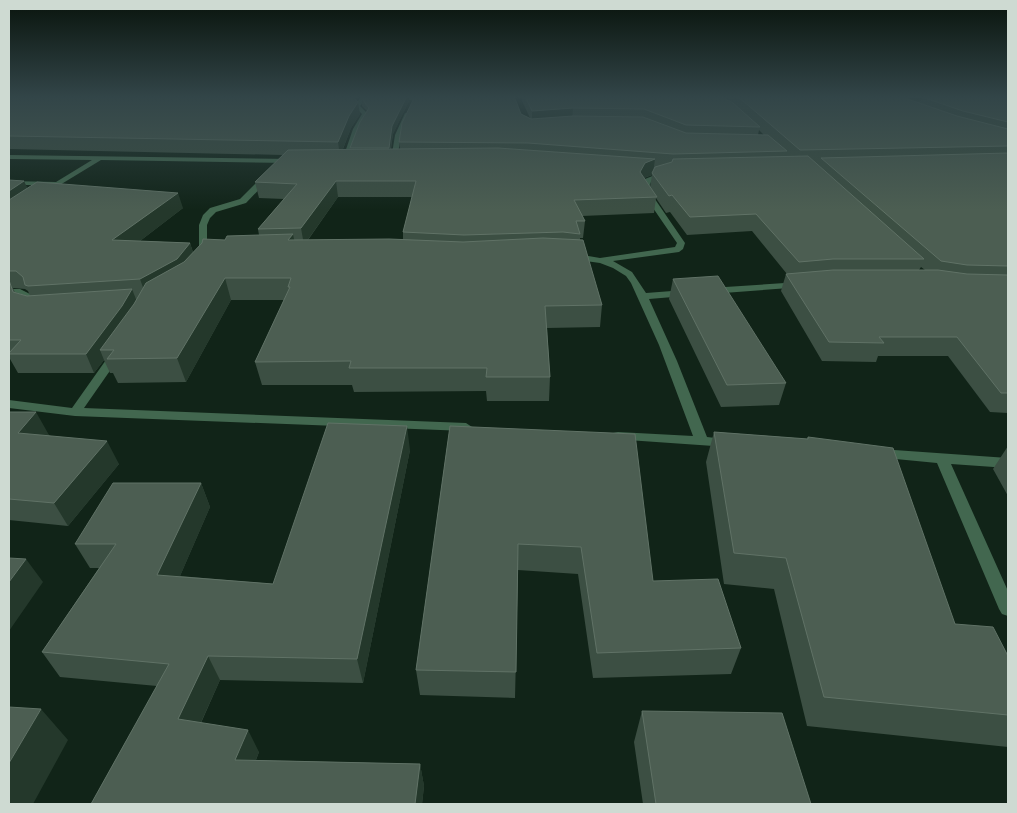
<svg xmlns="http://www.w3.org/2000/svg" width="1017" height="813" viewBox="0 0 1017 813" font-family="Inter,sans-serif">
  <style>
    .lines { fill: none; stroke-linecap: round; stroke-linejoin: round }
    .street { fill: #42674f; fill-rule: evenodd }
    .wall { fill: #3c4f43; fill-rule: evenodd }
    .shaded-wall { fill: #24382b }
    .building { fill: #4c5e52; stroke: #607266 }
  </style>
  <rect width="100%" height="100%" fill="#112418"/>
  <g class="lines">
    <path class="street" d="M 359,96 L 397,96 L 432,99 L 429,101 L 366,98 L 360,106 L 368,114 L 359,129 L 347,160 L 342,161 L 353,129 L 362,114 L 354,106 L 361,97 Z
      M 405,113 L 410,114 L 401,135 L 397,160 L 394,162 L 391,160 L 395,135 Z
      M 9,155 L 292,159 L 295,161 L 292,163 L 101,160 L 45,194 L 41,192 L 50,185 L 9,185 L 9,181 L 56,182 L 92,160 L 9,159 Z
      M 663,172 L 670,174 L 651,182 L 648,189 L 685,243 L 683,249 L 679,252 L 613,261 L 632,272 L 646,293 L 685,290 L 690,293 L 685,296 L 649,299 L 677,361 L 707,437 L 733,440 L 735,443 L 733,446 L 728,447 L 613,439 L 611,436 L 613,433 L 618,432 L 693,436 L 659,345 L 631,283 L 626,276 L 613,268 L 600,263 L 571,259 L 566,256 L 571,253 L 600,258 L 675,247 L 677,243 L 640,189 L 645,179 Z
      M 265,174 L 272,176 L 246,203 L 216,212 L 210,218 L 207,225 L 207,255 L 202,258 L 199,257 L 199,225 L 203,215 L 210,208 L 240,199 Z
      M 800,282 L 805,285 L 803,287 L 710,294 L 705,291 L 710,288 Z
      M 9,289 L 20,289 L 30,294 L 32,304 L 35,307 L 34,309 L 23,308 L 21,297 L 18,295 L 9,295 Z
      M 117,349 L 123,352 L 84,408 L 466,423 L 472,427 L 466,431 L 75,416 L 9,408 L 9,400 L 72,408 L 113,350 Z
      M 880,449 L 1008,458 L 1008,468 L 951,464 L 1008,591 L 1008,616 L 1002,614 L 999,609 L 937,463 L 875,457 L 873,454 L 875,451 Z"/>
  </g>
  <path class="wall" d="M 9,96 L 358,96 L 356,100 L 360,114 L 351,128 L 343,149 L 350,149 L 350,148 L 367,111 L 362,106 L 362,99 L 409,101 L 393,134 L 391,149 L 400,149 L 399,142 L 521,114 L 530,118 L 522,101 L 522,96 L 1008,96 L 1008,413 L 990,412 L 948,356 L 878,356 L 876,362 L 822,361 L 781,291 L 786,274 L 787,274 L 752,231 L 687,235 L 670,212 L 666,213 L 656,198 L 654,213 L 582,216 L 585,221 L 583,238 L 580,238 L 580,240 L 602,305 L 600,327 L 547,328 L 550,377 L 549,401 L 487,401 L 486,391 L 354,392 L 352,385 L 262,385 L 255,362 L 284,300 L 231,300 L 186,382 L 118,383 L 113,373 L 110,373 L 104,360 L 94,373 L 18,373 L 10,359 L 9,359 L 9,180 L 24,181 L 27,188 L 183,208 L 140,241 L 190,243 L 193,252 L 225,240 L 259,235 L 258,229 L 284,199 L 259,198 L 255,182 L 283,155 L 9,149 ZM 759,130 L 764,135 L 758,135 ZM 652,175 L 650,187 L 644,178 ZM 338,197 L 412,197 L 403,232 L 403,239 L 308,240 ZM 921,267 L 925,270 L 919,270 ZM 13,288 L 25,289 L 28,291 L 30,296 L 27,296 L 15,292 Z
    M 673,279 L 786,383 L 779,405 L 721,407 L 669,299 Z
    M 9,412 L 49,435 L 48,435 L 119,464 L 68,526 L 9,520 Z
    M 450,426 L 741,648 L 731,674 L 593,678 L 578,574 L 518,570 L 515,698 L 420,695 L 416,670 Z
    M 714,432 L 807,439 L 808,437 L 955,624 L 1008,656 L 1008,747 L 807,726 L 774,589 L 724,584 L 706,462 Z
    M 1008,446 L 1008,496 L 993,469 Z
    M 410,450 L 363,683 L 220,680 L 201,723 L 259,752 L 256,760 L 420,764 L 424,786 L 422,804 L 91,804 L 157,686 L 60,677 L 42,652 L 99,568 L 90,568 L 75,544 L 201,483 L 210,507 L 180,576 L 273,584 Z
    M 642,711 L 811,804 L 643,804 L 634,742 Z"/>
  <path class="shaded-wall" d="M 351,96 L 358,96 L 352,106 Z
    M 407,96 L 409,96 L 409,101 L 393,134 L 389,156 L 389,148 L 392,126 Z
    M 907,96 L 953,96 L 922,97 L 921,101 L 904,104 Z
    M 358,102 L 360,114 L 351,128 L 340,156 L 338,142 L 349,116 Z
    M 573,108 L 572,120 L 532,123 L 532,111 Z
    M 655,159 L 653,174 L 652,173 L 652,175 L 643,178 L 640,172 L 645,163 Z
    M 24,181 L 31,196 L 9,211 L 9,191 Z
    M 336,181 L 338,197 L 304,245 L 301,228 Z
    M 178,193 L 183,208 L 119,257 L 112,240 Z
    M 293,234 L 297,255 L 288,240 Z
    M 190,243 L 195,259 L 146,296 L 140,279 Z
    M 225,278 L 231,300 L 186,382 L 177,358 Z
    M 132,289 L 139,307 L 100,350 L 104,360 L 94,373 L 86,354 Z
    M 36,412 L 49,435 L 32,456 L 18,433 Z
    M 407,426 L 410,450 L 363,683 L 357,659 Z
    M 107,441 L 119,464 L 68,526 L 54,503 Z
    M 201,483 L 210,507 L 170,599 L 157,575 Z
    M 26,559 L 43,582 L 9,631 L 9,582 Z
    M 208,656 L 220,680 L 192,742 L 178,719 Z
    M 41,709 L 68,740 L 33,804 L 9,804 L 9,763 Z
    M 248,730 L 259,752 L 247,782 L 235,760 Z
    M 420,764 L 424,786 L 422,804 L 415,804 Z"/>
  <path class="building" d="M 9,96 L 352,96 L 358,102 L 349,116 L 338,142 L 9,136 Z
    M 364,96 L 407,96 L 392,126 L 389,148 L 350,148 L 360,122 L 369,108 L 362,99 Z
    M 415,96 L 514,96 L 521,114 L 531,119 L 573,116 L 643,117 L 686,133 L 768,135 L 787,151 L 673,154 L 528,143 L 399,142 L 402,123 Z
    M 525,96 L 720,96 L 733,103 L 760,127 L 686,125 L 644,109 L 573,108 L 532,111 Z
    M 734,96 L 899,96 L 957,116 L 1008,129 L 1008,146 L 800,150 L 742,100 Z
    M 930,96 L 1008,96 L 1008,122 L 963,111 L 922,97 Z
    M 498,148 L 655,159 L 645,163 L 640,172 L 657,197 L 574,200 L 585,221 L 576,221 L 580,234 L 563,232 L 464,235 L 403,232 L 416,181 L 336,181 L 301,228 L 258,229 L 297,184 L 255,182 L 288,150 Z
    M 1008,153 L 1008,266 L 967,265 L 941,261 L 821,158 Z
    M 808,156 L 924,259 L 833,259 L 799,262 L 756,214 L 690,217 L 672,195 L 669,196 L 652,173 L 655,167 L 672,162 L 673,159 Z
    M 9,180 L 24,181 L 9,191 Z
    M 37,182 L 178,193 L 112,240 L 190,243 L 177,259 L 140,279 L 28,286 L 25,285 L 23,277 L 16,271 L 9,271 L 9,200 Z
    M 293,234 L 288,240 L 389,239 L 463,242 L 543,238 L 583,240 L 602,305 L 545,306 L 550,377 L 486,377 L 487,368 L 349,368 L 351,361 L 255,362 L 290,287 L 288,287 L 291,278 L 225,278 L 177,358 L 107,359 L 114,350 L 100,350 L 134,304 L 146,283 L 184,262 L 202,243 L 203,239 L 225,240 L 227,236 Z
    M 833,270 L 938,270 L 967,274 L 1008,275 L 1008,393 L 1001,393 L 957,337 L 879,337 L 884,343 L 829,342 L 786,274 Z
    M 718,276 L 786,383 L 727,385 L 673,279 Z
    M 9,280 L 13,292 L 27,296 L 132,289 L 122,306 L 86,354 L 9,354 L 9,353 L 21,340 L 9,340 Z
    M 9,412 L 36,412 L 18,433 L 107,441 L 54,503 L 9,499 Z
    M 328,423 L 407,426 L 357,659 L 208,656 L 178,719 L 248,730 L 235,760 L 420,764 L 415,804 L 91,804 L 169,664 L 42,652 L 116,544 L 75,544 L 113,483 L 201,483 L 157,575 L 273,584 Z
    M 450,426 L 635,434 L 653,581 L 718,579 L 741,648 L 597,653 L 581,547 L 518,544 L 516,672 L 416,670 Z
    M 714,432 L 808,439 L 808,437 L 893,448 L 955,624 L 993,627 L 1008,656 L 1008,715 L 824,697 L 786,558 L 734,553 Z
    M 9,558 L 26,559 L 9,582 Z
    M 9,707 L 41,709 L 9,763 Z
    M 642,711 L 782,713 L 811,804 L 656,804 Z"/>
  <linearGradient id="sky" x2="0" y2="1"><stop stop-color="#09140d"/><stop offset="0.46" stop-color="#324548"/><stop offset="1" stop-color="#324548" stop-opacity="0"/></linearGradient>
  <rect width="1017" height="210" fill="url(#sky)"/>
  <rect width="1017" height="813" fill="none" stroke="#cedad2" stroke-width="20"/>
</svg>
